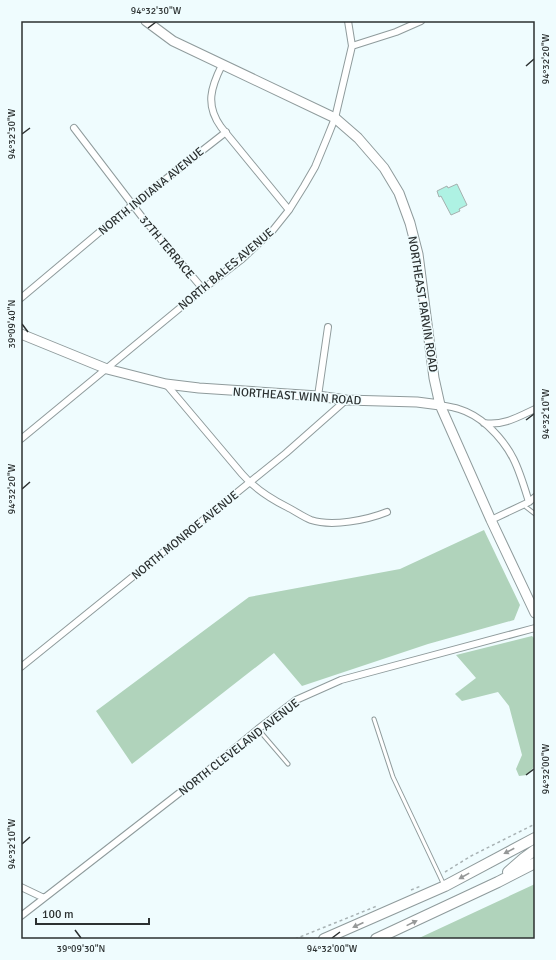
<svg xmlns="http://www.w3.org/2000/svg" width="556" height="960" viewBox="0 0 556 960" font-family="Signika,sans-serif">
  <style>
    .green { fill: #b0d3bb }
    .building { fill: #aef2e3; stroke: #a5b0ae }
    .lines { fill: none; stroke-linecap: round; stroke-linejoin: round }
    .lane-casing { stroke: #8f9b9c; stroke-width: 5 }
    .street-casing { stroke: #8f9b9c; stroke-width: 8 }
    .secondary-casing { stroke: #8f9b9c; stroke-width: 11 }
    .primary-casing { stroke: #8f9b9c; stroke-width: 12 }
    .path { stroke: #a9b3b5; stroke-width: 1.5; stroke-dasharray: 3 3; stroke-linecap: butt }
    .lane { stroke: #fff; stroke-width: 3 }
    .street { stroke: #fff; stroke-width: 6 }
    .secondary { stroke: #fff; stroke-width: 9 }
    .primary { stroke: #fff; stroke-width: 10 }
    .oneway { fill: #969898 }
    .ticks { fill: none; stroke: #2c3131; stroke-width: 1.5 }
    .labels { text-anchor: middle; stroke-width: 3; stroke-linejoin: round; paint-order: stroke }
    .street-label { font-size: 12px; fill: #2c3131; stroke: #effcfe }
    .neatline { fill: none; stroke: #2c3131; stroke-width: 1.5 }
    .ticks-label { font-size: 10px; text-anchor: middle; fill: #2c3131 }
  </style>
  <rect width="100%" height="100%" fill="#effcfe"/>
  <path class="green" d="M 484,530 L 520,605 L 514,620 L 428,644 L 302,686 L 274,653 L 132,764 L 96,711 L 249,597 L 400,569 Z
    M 532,636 L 535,639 L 535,766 L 527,775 L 519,776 L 516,769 L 522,755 L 509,706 L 498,692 L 462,701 L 455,694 L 476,678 L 456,655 Z
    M 535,884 L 535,939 L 417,939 Z"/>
  <path class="building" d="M 457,184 L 467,205 L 459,209 L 460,211 L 451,215 L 441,196 L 439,197 L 437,191 L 447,186 L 448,188 Z"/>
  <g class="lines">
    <defs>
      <path id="lane" d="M 526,504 L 526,507 L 535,514
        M 374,719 L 393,777 L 444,885
        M 258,729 L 288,764"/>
      <path id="street" d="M 348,21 L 352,46
        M 222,65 C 211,87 205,105 221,127 L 289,210
        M 74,128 L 142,217 L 203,289
        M 21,298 L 121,214 L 226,132
        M 166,384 L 242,474 C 255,489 269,498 287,507 C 295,511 303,517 311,520 C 332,527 367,520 387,512
        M 318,396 L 328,327
        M 440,405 C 446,406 453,407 459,409 C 469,412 480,419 488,426 C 514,450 519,470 529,502
        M 484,423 C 503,426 518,417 535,409
        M 21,439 L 203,289 L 242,259 L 273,230 L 289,210 L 304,186 L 315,167 L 327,138 L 335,118 L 352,46 L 396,32 L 421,21
        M 491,520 L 529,502 L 535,497
        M 21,667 L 286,453 L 346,400
        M 21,887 L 44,898
        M 21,916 L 205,773 L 258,729 L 296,700 L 341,680 L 535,628"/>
      <path id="secondary" d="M 146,21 L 173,41 L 335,118 L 358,138 L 384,168 L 399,193 L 410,223 L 418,254 L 434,378 L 440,405 L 491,520 L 535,613
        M 21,334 L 107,369 L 166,384 L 199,388 L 318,396 L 346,400 L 417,402 L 440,405"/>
      <path id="primary" d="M 508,872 L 524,858 L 535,850
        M 324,939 L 445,886 L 535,838
        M 376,939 L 498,882 L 535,863"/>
    </defs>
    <use href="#lane" class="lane-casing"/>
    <use href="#street" class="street-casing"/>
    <use href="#secondary" class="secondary-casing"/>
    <use href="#primary" class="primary-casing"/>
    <path class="path" d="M 445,872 L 471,856 L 535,824
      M 411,890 L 421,886
      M 295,939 L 377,906"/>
    <use href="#lane" class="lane"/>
    <use href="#street" class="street"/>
    <use href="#secondary" class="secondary"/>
    <use href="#primary" class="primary"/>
  </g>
  <defs><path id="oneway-solid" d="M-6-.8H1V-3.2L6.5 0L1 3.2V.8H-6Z"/></defs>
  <g class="oneway">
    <use href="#oneway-solid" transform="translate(509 851) rotate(152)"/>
    <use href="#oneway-solid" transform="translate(464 876) rotate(151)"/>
    <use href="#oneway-solid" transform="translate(412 923) rotate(-26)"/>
    <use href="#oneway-solid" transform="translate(358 925) rotate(156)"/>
  </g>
  <path class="ticks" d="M 148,28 L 156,22M 526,66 L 534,59M 22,134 L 30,128M 22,324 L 28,332M 526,420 L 534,414M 22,489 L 30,482M 526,775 L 534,769M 22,844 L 30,837M 75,930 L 81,938M 332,938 L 340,932"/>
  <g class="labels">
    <g class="street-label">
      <text transform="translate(151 191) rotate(-39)" y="4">NORTH INDIANA AVENUE</text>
      <text transform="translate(167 247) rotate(50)" y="4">37TH TERRACE</text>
      <text transform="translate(226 269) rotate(-40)" y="4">NORTH BALES AVENUE</text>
      <text transform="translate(423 304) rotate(81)" y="4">NORTHEAST PARVIN ROAD</text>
      <text transform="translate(297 396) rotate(4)" y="4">NORTHEAST WINN ROAD</text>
      <text transform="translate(185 535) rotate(-39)" y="4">NORTH MONROE AVENUE</text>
      <text transform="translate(239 747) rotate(-38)" y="4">NORTH CLEVELAND AVENUE</text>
    </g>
  </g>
  <rect width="556" height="960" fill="none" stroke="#effcfe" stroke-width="44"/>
  <path d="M36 918v6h113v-6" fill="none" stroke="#2c3131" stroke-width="2"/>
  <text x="42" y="918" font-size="12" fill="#2c3131" stroke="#effcfe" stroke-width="3" paint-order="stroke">100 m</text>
  <rect x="22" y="22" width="512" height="916" class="neatline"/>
  <g class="ticks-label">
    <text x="156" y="14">94°32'30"W</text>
    <text transform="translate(545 59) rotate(-90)" y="4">94°32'20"W</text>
    <text transform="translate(11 134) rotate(-90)" y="4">94°32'30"W</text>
    <text transform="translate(11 324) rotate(-90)" y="4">39°09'40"N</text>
    <text transform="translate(545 414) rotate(-90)" y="4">94°32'10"W</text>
    <text transform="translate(11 489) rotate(-90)" y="4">94°32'20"W</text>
    <text transform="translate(545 769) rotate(-90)" y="4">94°32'00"W</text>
    <text transform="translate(11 844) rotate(-90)" y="4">94°32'10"W</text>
    <text x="81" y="952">39°09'30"N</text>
    <text x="332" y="952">94°32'00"W</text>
  </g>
</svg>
